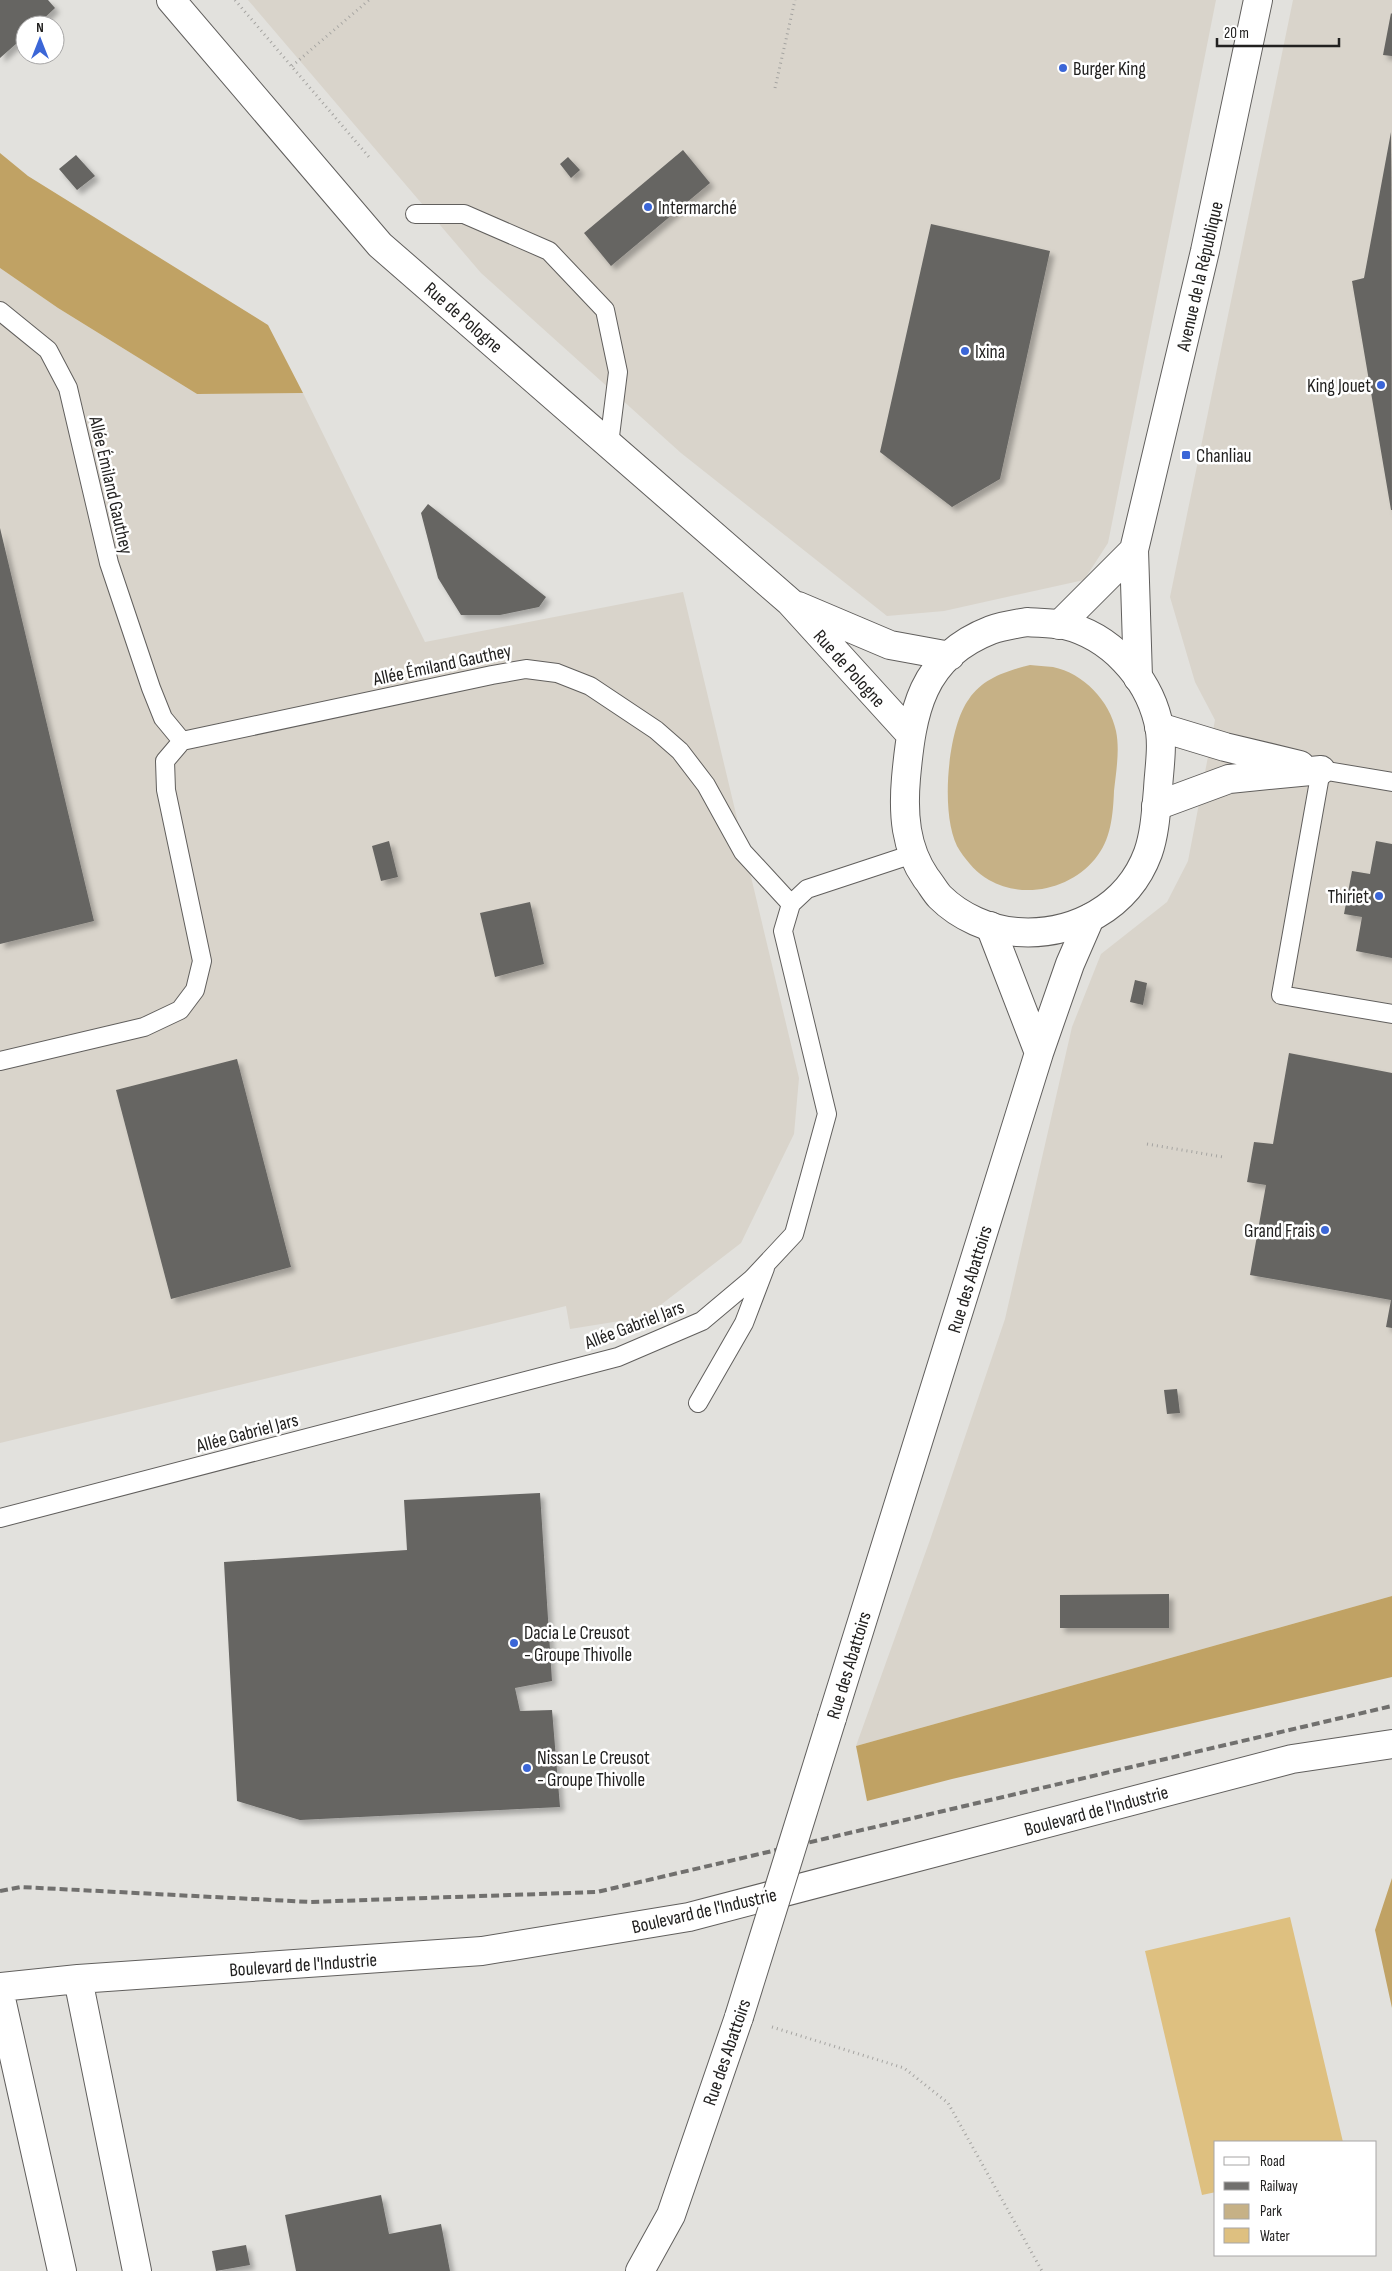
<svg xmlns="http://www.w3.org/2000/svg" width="1392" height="2271" viewBox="0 0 1392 2271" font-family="'Sofia Sans Condensed',sans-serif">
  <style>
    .built { fill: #d9d4cb }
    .green { fill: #c6b186 }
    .forest { fill: #c0a264 }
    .water { fill: #dec080 }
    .building { fill: #666562; filter: url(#shadow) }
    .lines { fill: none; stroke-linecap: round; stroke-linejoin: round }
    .service-casing { stroke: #615f5d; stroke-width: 20 }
    .minor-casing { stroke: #615f5d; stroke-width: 30 }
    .tertiary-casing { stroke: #615f5d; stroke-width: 30 }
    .secondary-casing { stroke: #615f5d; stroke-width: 30 }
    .path { stroke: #a5a4a1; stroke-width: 3; stroke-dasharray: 1 4; stroke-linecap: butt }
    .service { stroke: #fff; stroke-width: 18 }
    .minor { stroke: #fff; stroke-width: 28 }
    .tertiary { stroke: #fff; stroke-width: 28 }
    .secondary { stroke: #fff; stroke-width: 28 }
    .rail { stroke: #71706e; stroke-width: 4; stroke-dasharray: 8 4; stroke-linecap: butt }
    .tertiary-bridge-casing { stroke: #615f5d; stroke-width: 30; stroke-linecap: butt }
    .tertiary-bridge { stroke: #fff; stroke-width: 28 }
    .poi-dot { fill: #3b66d7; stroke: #fff; stroke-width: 2 }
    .labels { text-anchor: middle; stroke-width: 5; stroke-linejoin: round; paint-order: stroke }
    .poi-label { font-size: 19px; fill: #222120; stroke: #fff; text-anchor: start }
    .street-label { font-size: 19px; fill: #222120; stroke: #fff }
  </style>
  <defs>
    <filter id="shadow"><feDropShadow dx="4.5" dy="4.5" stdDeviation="2.5" flood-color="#0004"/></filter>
  </defs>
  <rect width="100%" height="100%" fill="#e2e1dd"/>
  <path class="built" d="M 248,0 L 1216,0 L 1108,543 L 1084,580 L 944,611 L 887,616 L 681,453 L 481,273 Z
    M 1293,0 L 1392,0 L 1392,1596 L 856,1746 L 930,1540 L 1005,1319 L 1072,1027 L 1101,954 L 1167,902 L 1188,861 L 1215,720 L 1195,682 L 1170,597 Z
    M 0,268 L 58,308 L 197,394 L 303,393 L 425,642 L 683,592 L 799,1078 L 794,1134 L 741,1243 L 645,1317 L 570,1329 L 566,1306 L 0,1443 Z"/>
  <path class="green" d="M 1030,665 C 1037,666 1045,666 1053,667 C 1083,673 1110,701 1116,731 C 1120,750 1116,772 1114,791 C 1113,815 1111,840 1095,859 C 1070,889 1024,900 989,880 C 977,873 968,863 960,851 C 939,821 947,728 969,699 C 983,678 1007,671 1030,665 Z"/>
  <path class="forest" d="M 0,153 L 28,176 L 268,325 L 303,393 L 197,394 L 58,308 L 0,268 Z
    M 1392,1596 L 1392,1677 L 952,1779 L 867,1801 L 856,1746 Z
    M 1392,1878 L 1392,2008 L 1375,1930 Z"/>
  <path class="water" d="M 1290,1917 L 1343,2142 L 1216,2142 L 1216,2192 L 1202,2195 L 1145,1951 Z"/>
  <path class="building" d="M 0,0 L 48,0 L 55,8 L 37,25 L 25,25 L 25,36 L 0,58 Z
    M 1391,13 L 1392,14 L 1392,56 L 1383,55 Z
    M 1391,132 L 1392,510 L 1391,510 L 1352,281 L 1364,278 Z
    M 683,150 L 710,183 L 611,266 L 584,233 Z
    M 76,155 L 95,176 L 77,190 L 59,169 Z
    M 568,157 L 580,170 L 571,178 L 560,164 Z
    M 931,224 L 1050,251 L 1000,479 L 952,507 L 880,452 Z
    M 428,504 L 546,597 L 539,607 L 500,615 L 461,615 L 438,578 L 421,513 Z
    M 0,528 L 94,921 L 0,944 Z
    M 389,841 L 398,877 L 381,881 L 372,846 Z
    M 1376,841 L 1392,844 L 1392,958 L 1356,951 L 1362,917 L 1344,914 L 1352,871 L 1370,874 Z
    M 530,902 L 544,964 L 495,977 L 480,913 Z
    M 1135,980 L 1147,983 L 1143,1005 L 1130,1002 Z
    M 1289,1053 L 1392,1073 L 1392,1328 L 1386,1327 L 1391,1300 L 1250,1275 L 1266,1185 L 1247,1182 L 1254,1142 L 1273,1144 Z
    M 237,1059 L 291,1267 L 171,1299 L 116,1090 Z
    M 1177,1389 L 1180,1413 L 1167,1414 L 1164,1390 Z
    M 540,1493 L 552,1681 L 515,1688 L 520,1711 L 552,1710 L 560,1807 L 300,1820 L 237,1801 L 224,1562 L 407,1550 L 404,1500 Z
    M 1169,1594 L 1169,1628 L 1060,1628 L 1060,1595 Z
    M 381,2195 L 389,2234 L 441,2224 L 450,2271 L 296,2271 L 285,2215 Z
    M 246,2245 L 250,2265 L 216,2271 L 212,2251 Z"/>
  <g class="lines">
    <defs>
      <path id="service" d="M 415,214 L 464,214 L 549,251 L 605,310 L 618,372 L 609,444
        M 0,311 L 48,350 L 68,388 L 109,563 L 151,688 L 163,718 L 182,741
        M 1392,782 L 1321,770 L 1281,995 L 1392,1014
        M 0,1061 L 144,1027 L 180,1010 L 195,990 L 202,961 L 166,790 L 165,761 L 182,741 L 492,675 L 526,669 L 557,673 L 590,686 L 656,730 L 680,751 L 706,785 L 743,852 L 791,904
        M 698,1403 L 744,1323 L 765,1268
        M 0,1518 L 618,1357 L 702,1321 L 752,1279 L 794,1234 L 827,1114 L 783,931 L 791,904 L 807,889 L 913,854"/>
      <path id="minor" d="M 1159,727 L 1225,747 L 1300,765
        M 1156,806 L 1229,779 L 1321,770
        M 78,1979 L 137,2271
        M 0,1987 L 78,1979 L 482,1951 L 689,1917 L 1292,1759 L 1392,1744
        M 0,1994 L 62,2271"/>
      <path id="tertiary" d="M 1059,625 L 1134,550
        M 1138,678 L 1134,550 L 1205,251 L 1258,0
        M 990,926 L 1039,1053
        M 832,1718 L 1039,1053 L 1070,964 L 1090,918
        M 640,2271 L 671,2215 L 739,2017"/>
      <path id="secondary" d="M 171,0 L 380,245 L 790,602 L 910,734
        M 798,606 L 890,645 L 950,656
        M 1027,622 C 1039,623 1052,623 1064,625 C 1110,636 1147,676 1158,721 C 1164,743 1159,768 1158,789 C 1156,811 1155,833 1148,853 C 1128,907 1074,936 1017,932 C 990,930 960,917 940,897 C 935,892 931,884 926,878 C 905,848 903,813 906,778 C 912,712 921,657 991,630 C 1002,626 1016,624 1027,622 Z"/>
    </defs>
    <use href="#service" class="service-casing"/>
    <use href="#minor" class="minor-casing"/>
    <use href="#tertiary" class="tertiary-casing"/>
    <use href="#secondary" class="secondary-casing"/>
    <path class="path" d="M 235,0 L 369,157
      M 292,66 L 369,0
      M 775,88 L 795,0
      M 1147,1144 L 1223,1157
      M 772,2027 L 904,2068 L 948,2103 L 1042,2271"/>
    <use href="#service" class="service"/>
    <use href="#minor" class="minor"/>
    <use href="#tertiary" class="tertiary"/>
    <use href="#secondary" class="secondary"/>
    <path class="rail" d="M 0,1891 L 21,1887 L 310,1902 L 597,1892 L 1392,1706"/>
    <defs>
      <path id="tertiary-bridge" d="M 739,2017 L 832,1718"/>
    </defs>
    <use href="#tertiary-bridge" class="tertiary-bridge-casing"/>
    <use href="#tertiary-bridge" class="tertiary-bridge"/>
  </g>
  <g class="poi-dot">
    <circle cx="1063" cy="68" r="5"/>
    <circle cx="648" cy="207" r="5"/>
    <circle cx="965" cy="351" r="5"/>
    <circle cx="1381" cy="385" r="5"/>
    <rect x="1181" y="450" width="10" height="10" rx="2.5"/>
    <circle cx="1379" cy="896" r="5"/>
    <circle cx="1325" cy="1230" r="5"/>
    <circle cx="514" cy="1643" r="5"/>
    <circle cx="527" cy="1768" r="5"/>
  </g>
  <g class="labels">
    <g class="poi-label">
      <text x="1073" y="75">Burger King</text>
      <text x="658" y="214">Intermarché</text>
      <text x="975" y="358">Ixina</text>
      <text x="1371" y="392" text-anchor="end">King Jouet</text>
      <text x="1196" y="462">Chanliau</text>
      <text x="1369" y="903" text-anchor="end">Thiriet</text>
      <text x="1315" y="1237" text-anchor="end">Grand Frais</text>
      <text x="524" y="1639">Dacia Le Creusot<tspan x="524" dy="22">- Groupe Thivolle</tspan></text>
      <text x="537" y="1764">Nissan Le Creusot<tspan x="537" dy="22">- Groupe Thivolle</tspan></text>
    </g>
    <g class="street-label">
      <text transform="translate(1199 276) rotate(-77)" y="7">Avenue de la République</text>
      <text transform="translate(464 317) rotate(41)" y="7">Rue de Pologne</text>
      <text transform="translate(112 485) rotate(77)" y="7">Allée Émiland Gauthey</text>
      <text transform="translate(442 664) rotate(-12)" y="7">Allée Émiland Gauthey</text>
      <text transform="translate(850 668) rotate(48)" y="7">Rue de Pologne</text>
      <text transform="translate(969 1279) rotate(-73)" y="7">Rue des Abattoirs</text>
      <text transform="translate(634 1324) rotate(-21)" y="7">Allée Gabriel Jars</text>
      <text transform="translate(247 1432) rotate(-15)" y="7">Allée Gabriel Jars</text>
      <text transform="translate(848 1665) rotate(-73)" y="7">Rue des Abattoirs</text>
      <text transform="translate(1096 1810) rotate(-15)" y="7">Boulevard de l'Industrie</text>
      <text transform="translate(704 1910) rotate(-13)" y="7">Boulevard de l'Industrie</text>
      <text transform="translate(303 1964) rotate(-4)" y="7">Boulevard de l'Industrie</text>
      <text transform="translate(726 2052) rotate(-71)" y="7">Rue des Abattoirs</text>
    </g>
  </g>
  <rect x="1214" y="2141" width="162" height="115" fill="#ffffff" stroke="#a7a6a6"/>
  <rect x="1224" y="2157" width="25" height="8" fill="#ffffff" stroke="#a7a6a6"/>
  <text x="1260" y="2166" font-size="15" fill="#222120">Road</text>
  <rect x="1224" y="2182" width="25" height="8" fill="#71706e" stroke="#a7a6a6"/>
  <text x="1260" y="2191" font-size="15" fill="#222120">Railway</text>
  <rect x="1224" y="2204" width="25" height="15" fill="#c6b186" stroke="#a7a6a6"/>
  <text x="1260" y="2216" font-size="15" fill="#222120">Park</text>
  <rect x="1224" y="2228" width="25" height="15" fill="#dec080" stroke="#a7a6a6"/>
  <text x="1260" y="2241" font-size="15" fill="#222120">Water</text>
  <g transform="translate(40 40)"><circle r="24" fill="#ffffff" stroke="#a7a6a6"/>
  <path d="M0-4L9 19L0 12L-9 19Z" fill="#3b66d7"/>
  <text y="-8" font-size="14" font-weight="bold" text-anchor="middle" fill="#222120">N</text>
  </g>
  <path d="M1217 38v8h122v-8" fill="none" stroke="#222120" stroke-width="2.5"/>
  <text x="1224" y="38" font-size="15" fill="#222120" stroke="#ffffff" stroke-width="4" paint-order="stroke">20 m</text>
</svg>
